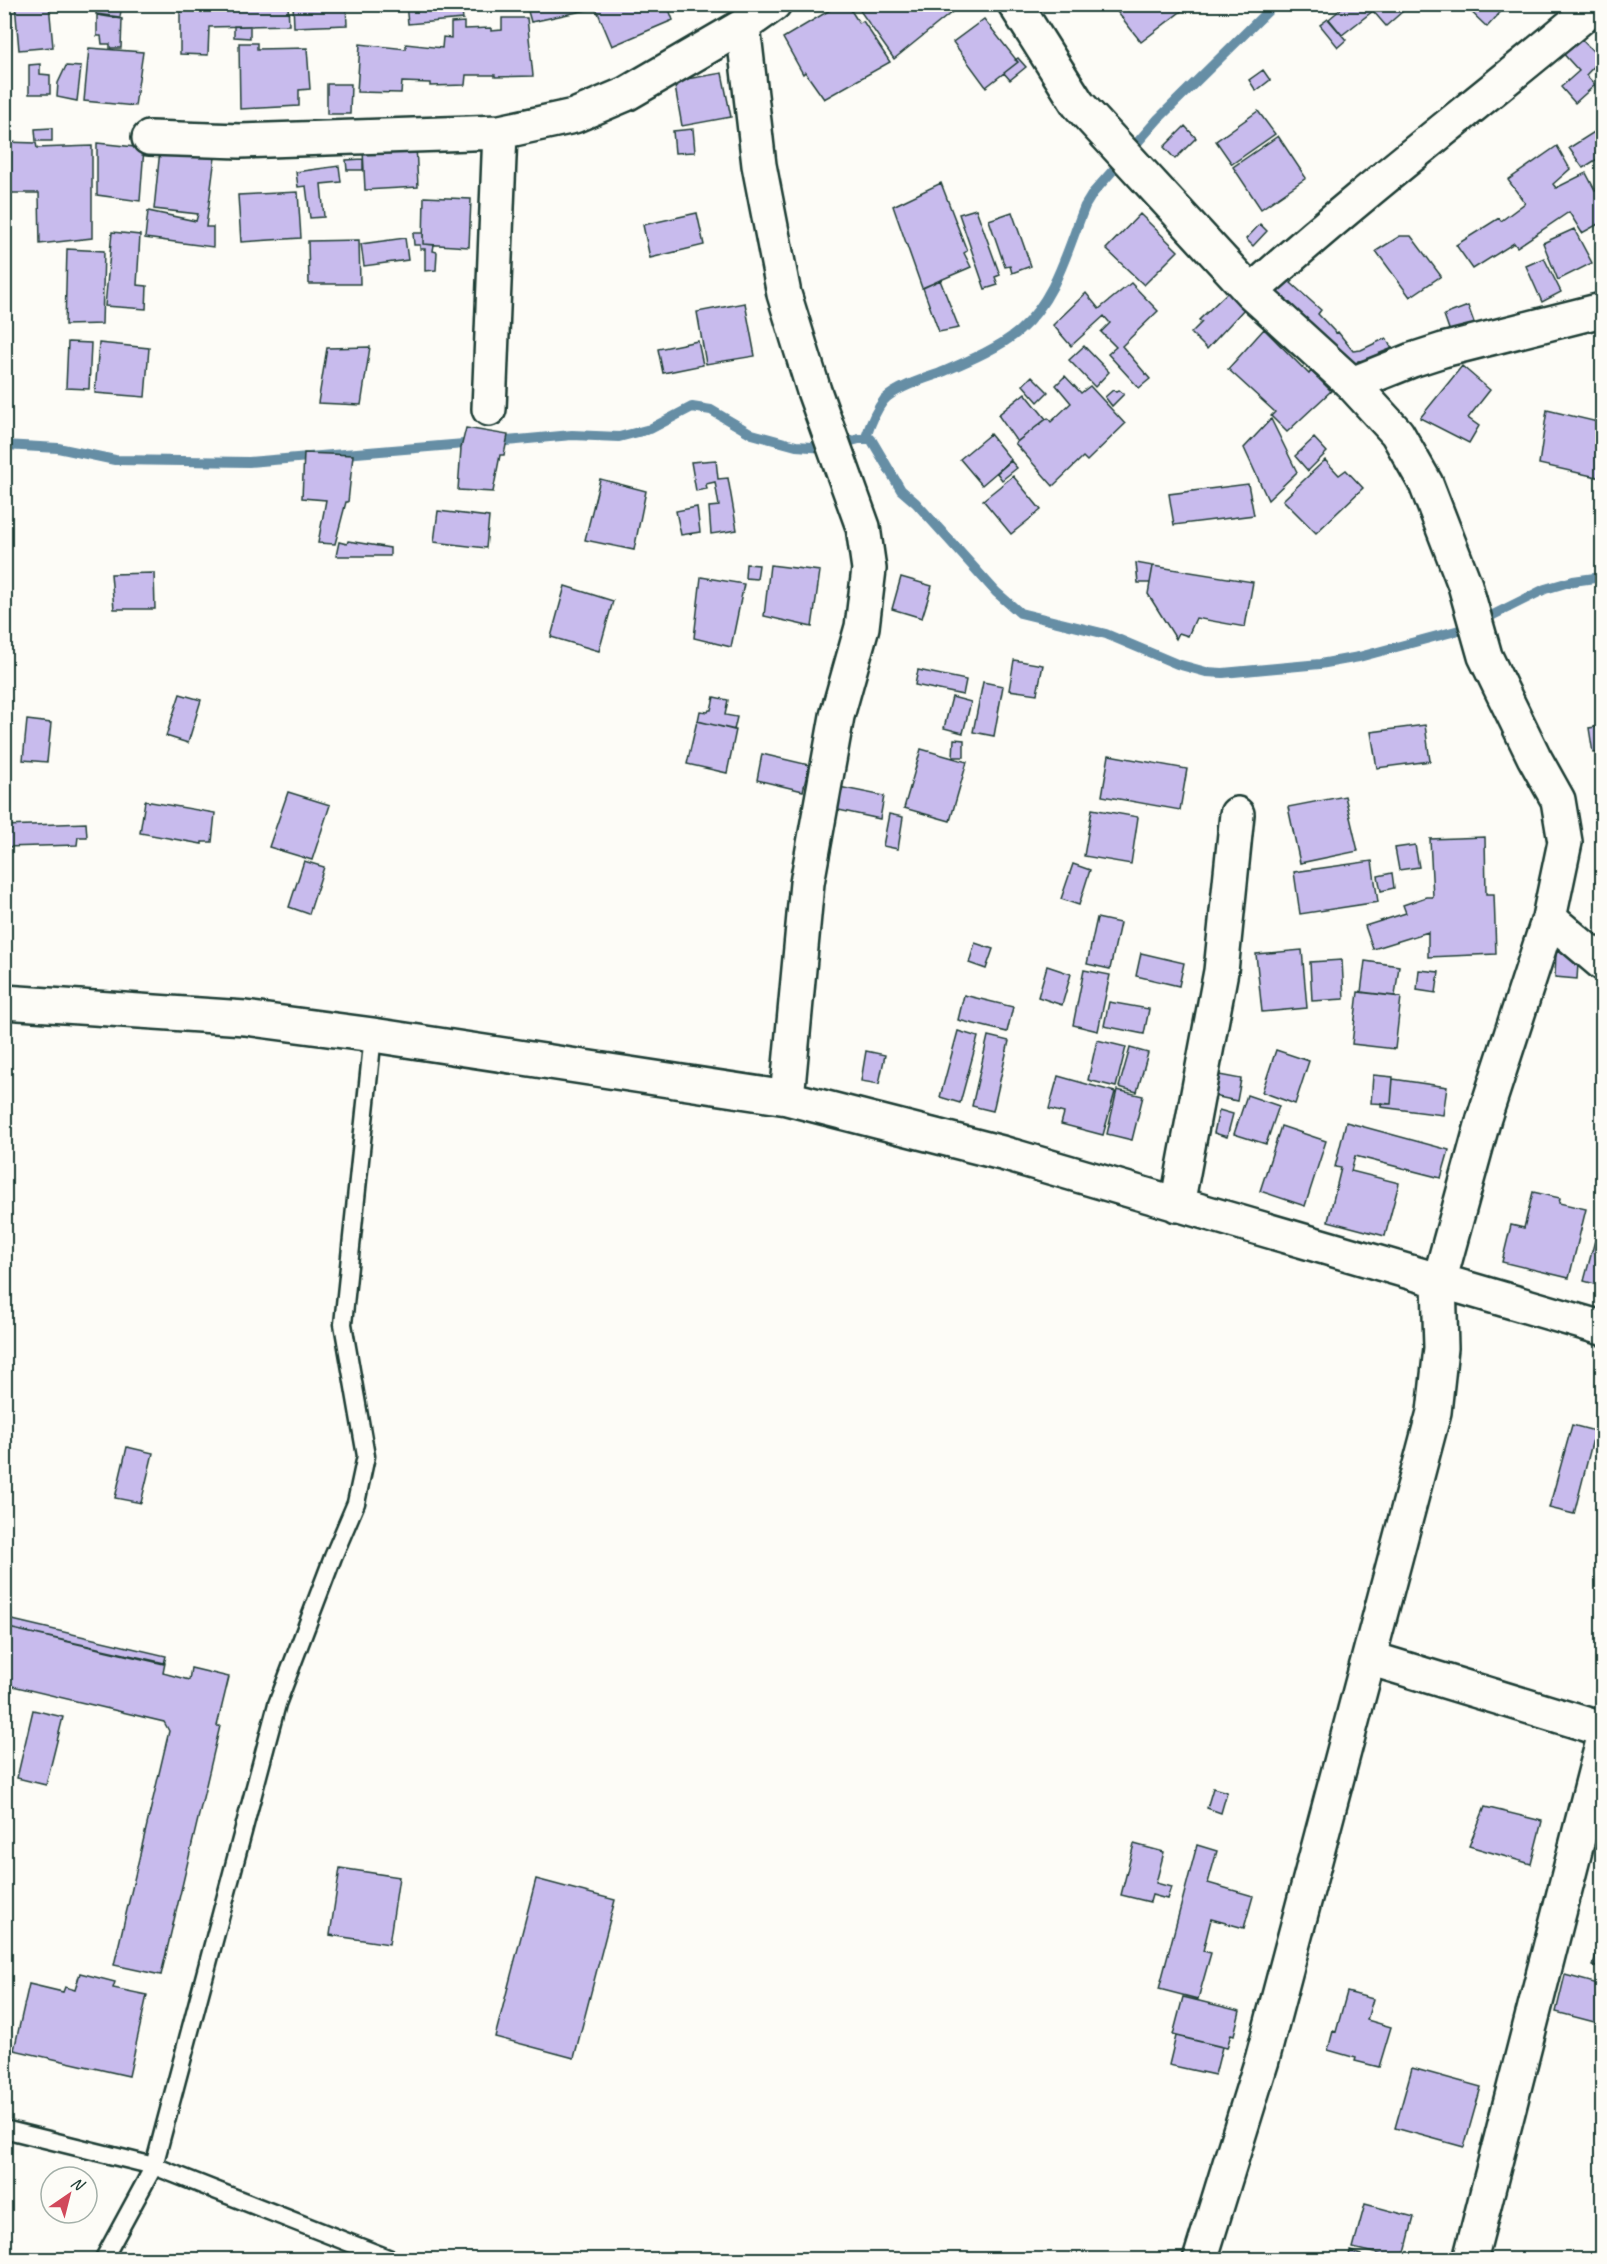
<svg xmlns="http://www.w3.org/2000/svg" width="1607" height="2264" viewBox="0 0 1607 2264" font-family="Caveat,sans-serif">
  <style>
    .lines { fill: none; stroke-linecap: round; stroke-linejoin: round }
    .stream { stroke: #668ea5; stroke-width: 10 }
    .building { fill: #c8bbed; stroke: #1f3d34; stroke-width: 1.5 }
    .lane-casing { stroke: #1f3d34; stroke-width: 21 }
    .street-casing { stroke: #1f3d34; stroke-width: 38 }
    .lane { stroke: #fdfcf7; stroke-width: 16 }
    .street { stroke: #fdfcf7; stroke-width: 33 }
  </style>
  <rect width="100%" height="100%" fill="#fdfcf7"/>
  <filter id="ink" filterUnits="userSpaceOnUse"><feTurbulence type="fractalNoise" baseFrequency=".0167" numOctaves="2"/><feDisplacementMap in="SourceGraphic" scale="12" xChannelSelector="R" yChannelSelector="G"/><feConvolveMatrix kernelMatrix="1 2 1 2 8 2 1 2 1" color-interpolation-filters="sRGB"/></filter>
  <g filter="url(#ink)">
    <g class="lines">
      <path class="stream" d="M 866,437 C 870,425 876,410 884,400 C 895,388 923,379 938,374 C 963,363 998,349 1019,331 C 1056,299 1067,250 1085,206 L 1093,193 L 1158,119 L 1275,4
        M 495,442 L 572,435 L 619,437 L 650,429 L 692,407 L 711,410 L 752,434 L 796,446 L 826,448 L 859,439 L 871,439 L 901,490 L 916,503 L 996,592 L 1020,613 L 1106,634 L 1177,664 L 1206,672 L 1223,673 L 1320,664 L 1359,657 L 1467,628 L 1545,589 L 1573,581 L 1602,577
        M 4,445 L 58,448 L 115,460 L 249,462 L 476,443"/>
    </g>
    <path class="building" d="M 15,4 L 49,4 L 53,47 L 19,50 Z
      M 97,4 L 122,4 L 120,17 L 96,14 Z
      M 180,4 L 288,4 L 289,25 L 209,27 L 208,55 L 180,54 Z
      M 293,4 L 346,4 L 347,25 L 294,27 Z
      M 406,4 L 461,4 L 463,19 L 408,24 Z
      M 526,4 L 667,4 L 673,20 L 612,46 L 596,8 L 531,22 Z
      M 840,4 L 847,4 L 859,23 L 863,21 L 890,62 L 824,99 L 805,72 L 803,74 L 783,38 Z
      M 868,4 L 871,9 L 877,4 L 962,4 L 894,59 L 856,5 Z
      M 1111,4 L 1180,4 L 1184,9 L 1141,42 Z
      M 1347,4 L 1411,4 L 1386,26 L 1373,11 L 1342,35 L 1329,19 Z
      M 1463,4 L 1508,4 L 1487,27 Z
      M 97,15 L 122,19 L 121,48 L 110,48 L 110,44 L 102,44 L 101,36 L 97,36 Z
      M 502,18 L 527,18 L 533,76 L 495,77 L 495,75 L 466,75 L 465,85 L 430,86 L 430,83 L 402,82 L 401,93 L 357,92 L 360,44 L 406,49 L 406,44 L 442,48 L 443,37 L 451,38 L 451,23 L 464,22 L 464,29 L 491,28 L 491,31 L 502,30 Z
      M 984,19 L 1018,62 L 986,87 L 953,42 Z
      M 1328,19 L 1346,40 L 1338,47 L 1320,25 Z
      M 234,26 L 250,26 L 250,38 L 234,37 Z
      M 1572,37 L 1582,40 L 1601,59 L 1586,75 L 1595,85 L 1575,103 L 1561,87 L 1579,71 L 1559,49 Z
      M 239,43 L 257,43 L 257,49 L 307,48 L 310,89 L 299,90 L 299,106 L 240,109 Z
      M 89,48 L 143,52 L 135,106 L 84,101 Z
      M 1018,58 L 1026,67 L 1010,80 L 1004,73 L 1018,62 L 1015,60 Z
      M 40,64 L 40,74 L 50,75 L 50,94 L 29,94 L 29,65 Z
      M 66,66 L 81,67 L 77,101 L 57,97 L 58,83 Z
      M 1263,70 L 1270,80 L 1256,91 L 1249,80 Z
      M 722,73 L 731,117 L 682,126 L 674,81 Z
      M 327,84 L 351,84 L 350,114 L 327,114 Z
      M 1258,111 L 1275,134 L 1232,164 L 1216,141 Z
      M 1185,126 L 1196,138 L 1175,159 L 1164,147 Z
      M 1602,127 L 1602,156 L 1583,168 L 1569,148 Z
      M 52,128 L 52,141 L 36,141 L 35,129 Z
      M 693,129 L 695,152 L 675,153 L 673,131 Z
      M 1278,136 L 1306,178 L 1261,209 L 1233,167 Z
      M 4,142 L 36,143 L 37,148 L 92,146 L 92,238 L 40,244 L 39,193 L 4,193 Z
      M 97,143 L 144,148 L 140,201 L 97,195 Z
      M 416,145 L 418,187 L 365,190 L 363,150 Z
      M 1557,146 L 1570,169 L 1553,184 L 1556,188 L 1586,173 L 1595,190 L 1602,187 L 1602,222 L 1582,233 L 1569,212 L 1517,247 L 1514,243 L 1473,269 L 1456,245 L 1499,218 L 1501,221 L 1525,203 L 1508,180 Z
      M 160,150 L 215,157 L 206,227 L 213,227 L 213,247 L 145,238 L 148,211 L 196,221 L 198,214 L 154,209 Z
      M 363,159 L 363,170 L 347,170 L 346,160 Z
      M 339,166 L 341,182 L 321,184 L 324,217 L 310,218 L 306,186 L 298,187 L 296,172 Z
      M 941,183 L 967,251 L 964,253 L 971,267 L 922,288 L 893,206 Z
      M 298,192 L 301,238 L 241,242 L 238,195 Z
      M 424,197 L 471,199 L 469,247 L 423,244 Z
      M 976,209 L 1000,275 L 995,277 L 998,285 L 985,289 L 959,214 Z
      M 1012,212 L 1031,266 L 1012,273 L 1010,266 L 1005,267 L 989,220 Z
      M 697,213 L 704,245 L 650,258 L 643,225 Z
      M 1140,214 L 1178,251 L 1144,285 L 1106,249 Z
      M 1260,224 L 1267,231 L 1253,246 L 1246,239 Z
      M 1574,229 L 1592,263 L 1558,280 L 1543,243 Z
      M 112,232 L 140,235 L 137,285 L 147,286 L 146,309 L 105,306 Z
      M 413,233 L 423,233 L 423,244 L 434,245 L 433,251 L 437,252 L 436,270 L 425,271 L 425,249 L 420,249 L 420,245 L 414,245 Z
      M 1400,236 L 1411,236 L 1441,276 L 1410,297 L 1376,251 Z
      M 405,238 L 408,260 L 364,266 L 361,244 Z
      M 359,240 L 360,284 L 309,284 L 308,241 Z
      M 67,249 L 104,251 L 102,324 L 65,325 Z
      M 1544,258 L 1561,292 L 1542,302 L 1526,266 Z
      M 1284,271 L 1293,281 L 1291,283 L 1321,310 L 1318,314 L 1336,333 L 1338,332 L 1353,351 L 1361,350 L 1386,338 L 1393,351 L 1368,360 L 1358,361 L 1357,365 L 1345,363 L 1275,295 L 1277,293 L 1270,284 Z
      M 940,280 L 959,328 L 939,332 L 923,288 Z
      M 1131,283 L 1158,311 L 1122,346 L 1150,379 L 1139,388 L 1108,354 L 1116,347 L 1101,332 L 1110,323 L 1104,316 L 1071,346 L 1053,325 L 1086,293 L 1099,309 Z
      M 1228,292 L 1245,308 L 1207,349 L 1191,333 L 1202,322 L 1199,320 Z
      M 745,303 L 755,356 L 706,364 L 697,312 Z
      M 1468,306 L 1476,328 L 1451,335 L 1444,315 Z
      M 1264,329 L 1309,374 L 1311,371 L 1331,391 L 1287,432 L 1271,416 L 1275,412 L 1228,369 Z
      M 698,341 L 703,365 L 663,373 L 658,349 Z
      M 68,342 L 91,343 L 89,389 L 66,388 Z
      M 99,343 L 149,348 L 145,397 L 95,393 Z
      M 1084,346 L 1109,372 L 1095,387 L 1069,360 Z
      M 370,347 L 361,405 L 318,403 L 327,348 Z
      M 1462,366 L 1490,390 L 1468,418 L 1479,426 L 1469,443 L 1420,418 Z
      M 1032,376 L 1048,392 L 1038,402 L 1023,385 Z
      M 1065,376 L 1081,393 L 1090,386 L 1125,424 L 1087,461 L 1083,457 L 1053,486 L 1015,443 L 1048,418 L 1051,422 L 1071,403 L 1056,385 Z
      M 1113,390 L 1116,392 L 1119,390 L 1124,394 L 1112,406 L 1105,397 Z
      M 1025,393 L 1046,419 L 1017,442 L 998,415 Z
      M 1547,410 L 1602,423 L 1601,478 L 1539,464 Z
      M 1271,419 L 1297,472 L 1268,500 L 1244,448 Z
      M 466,428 L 508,435 L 504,455 L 500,455 L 493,492 L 458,490 L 461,448 Z
      M 990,434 L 1011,460 L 982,485 L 960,459 Z
      M 1314,438 L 1327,452 L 1308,471 L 1295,456 Z
      M 304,453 L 353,455 L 348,502 L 346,502 L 335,544 L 318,543 L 326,500 L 302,498 Z
      M 716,460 L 718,479 L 728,478 L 737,530 L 711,534 L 709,507 L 719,506 L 715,482 L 706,484 L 707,489 L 696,491 L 691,462 Z
      M 1325,460 L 1339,475 L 1346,470 L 1363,488 L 1316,533 L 1283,500 Z
      M 1011,461 L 1017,468 L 1002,480 L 997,473 Z
      M 1013,476 L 1041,510 L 1011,534 L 983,500 Z
      M 600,479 L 646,491 L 634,550 L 585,540 Z
      M 1248,484 L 1254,515 L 1174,525 L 1169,494 Z
      M 697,507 L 700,532 L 681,535 L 676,511 Z
      M 438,511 L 489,517 L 486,548 L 434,542 Z
      M 348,541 L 390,548 L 390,556 L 336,556 L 339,542 L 347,544 Z
      M 1136,563 L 1153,566 L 1150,583 L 1138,583 Z
      M 746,564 L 759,565 L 757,579 L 745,578 Z
      M 770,565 L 820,571 L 812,627 L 764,616 Z
      M 1153,566 L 1253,582 L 1245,627 L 1196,618 L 1188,636 L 1179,633 L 1176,639 L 1148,594 Z
      M 154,573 L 155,609 L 114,609 L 111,574 Z
      M 701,577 L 744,584 L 731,647 L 694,638 Z
      M 901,577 L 932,586 L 922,618 L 892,609 Z
      M 565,586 L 613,601 L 599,651 L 551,637 Z
      M 1014,660 L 1043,665 L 1037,694 L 1009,690 Z
      M 918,670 L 966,680 L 963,695 L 915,685 Z
      M 983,682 L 1003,686 L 994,736 L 973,732 Z
      M 180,694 L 201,700 L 188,743 L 166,736 Z
      M 714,697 L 728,700 L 725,715 L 737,717 L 734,730 L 698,721 L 700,711 L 708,712 L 709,710 L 711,710 Z
      M 952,697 L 971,702 L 963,733 L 944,728 Z
      M 27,720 L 51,723 L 47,762 L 23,760 Z
      M 697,721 L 736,730 L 727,773 L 687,764 Z
      M 1425,725 L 1430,761 L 1377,768 L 1371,732 Z
      M 1602,726 L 1602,752 L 1593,753 L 1589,728 Z
      M 954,739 L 964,740 L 964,757 L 953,757 Z
      M 921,749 L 967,762 L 950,821 L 904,808 Z
      M 762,754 L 809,765 L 803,791 L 757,780 Z
      M 1109,755 L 1187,769 L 1180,810 L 1102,796 Z
      M 839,787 L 884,796 L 880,819 L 834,809 Z
      M 288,792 L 330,805 L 312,860 L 269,847 Z
      M 1345,796 L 1358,851 L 1300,863 L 1288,807 Z
      M 145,801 L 215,813 L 212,842 L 202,842 L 202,844 L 140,833 Z
      M 1092,809 L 1138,817 L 1131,864 L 1084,856 Z
      M 889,814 L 903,817 L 898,849 L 883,846 Z
      M 86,823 L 87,837 L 78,837 L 77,845 L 4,847 L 4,826 Z
      M 1485,837 L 1486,894 L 1494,894 L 1496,954 L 1428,957 L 1428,932 L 1373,949 L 1365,926 L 1406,913 L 1403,905 L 1426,897 L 1433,897 L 1430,839 Z
      M 1415,845 L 1419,867 L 1399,870 L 1395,848 Z
      M 304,861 L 324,867 L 309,914 L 289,907 Z
      M 1372,861 L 1378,902 L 1300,914 L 1294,872 Z
      M 1073,864 L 1090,870 L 1079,905 L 1061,899 Z
      M 1392,873 L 1394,888 L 1381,891 L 1378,876 Z
      M 1097,918 L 1120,923 L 1110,969 L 1087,964 Z
      M 975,943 L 993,949 L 986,969 L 969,963 Z
      M 1302,950 L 1307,1008 L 1262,1012 L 1256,954 Z
      M 1556,951 L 1571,952 L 1578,963 L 1577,979 L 1555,977 Z
      M 1141,953 L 1184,963 L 1179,986 L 1136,976 Z
      M 1342,960 L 1344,999 L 1312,1001 L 1310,962 Z
      M 1365,961 L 1399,966 L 1395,996 L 1361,992 Z
      M 1047,966 L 1071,974 L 1062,1005 L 1038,997 Z
      M 1084,970 L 1110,975 L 1098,1031 L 1073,1025 Z
      M 1419,970 L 1439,972 L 1436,993 L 1417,990 Z
      M 1358,992 L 1401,997 L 1395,1049 L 1352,1044 Z
      M 964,995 L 1013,1007 L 1007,1032 L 958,1020 Z
      M 1109,1002 L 1149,1009 L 1144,1034 L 1104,1026 Z
      M 958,1031 L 978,1037 L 960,1103 L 940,1097 Z
      M 988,1036 L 1009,1041 L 993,1111 L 972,1106 Z
      M 1097,1040 L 1126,1047 L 1116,1087 L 1088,1080 Z
      M 1130,1048 L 1148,1053 L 1137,1092 L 1119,1087 Z
      M 1276,1050 L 1309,1061 L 1295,1104 L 1262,1092 Z
      M 866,1051 L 885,1055 L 879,1084 L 861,1081 Z
      M 1214,1074 L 1241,1079 L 1237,1101 L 1209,1095 Z
      M 1373,1075 L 1393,1077 L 1391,1104 L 1371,1103 Z
      M 1058,1076 L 1115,1092 L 1103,1135 L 1061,1124 L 1064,1113 L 1049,1109 Z
      M 1393,1079 L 1447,1087 L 1443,1115 L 1381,1107 L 1381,1103 L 1391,1104 Z
      M 1117,1090 L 1143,1096 L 1132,1140 L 1107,1134 Z
      M 1247,1095 L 1279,1106 L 1266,1144 L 1234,1134 Z
      M 1219,1110 L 1233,1114 L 1227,1137 L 1214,1133 Z
      M 1346,1122 L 1449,1150 L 1441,1178 L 1355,1156 L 1351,1171 L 1399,1183 L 1385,1236 L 1328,1221 L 1341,1168 L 1335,1167 Z
      M 1281,1126 L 1326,1141 L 1305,1206 L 1260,1191 Z
      M 1533,1192 L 1560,1198 L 1559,1203 L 1586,1209 L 1569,1278 L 1502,1262 L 1511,1225 L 1524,1228 Z
      M 1601,1218 L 1602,1218 L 1602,1286 L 1584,1281 Z
      M 1572,1425 L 1595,1431 L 1574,1514 L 1549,1508 Z
      M 127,1447 L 153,1453 L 141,1503 L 115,1498 Z
      M 4,1618 L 166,1656 L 164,1664 L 4,1627 Z
      M 4,1627 L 165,1663 L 163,1673 L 189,1680 L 191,1668 L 229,1677 L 217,1726 L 220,1726 L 161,1975 L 114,1965 L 169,1731 L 164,1722 L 4,1684 Z
      M 33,1710 L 63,1717 L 46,1785 L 17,1778 Z
      M 1213,1788 L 1227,1792 L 1221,1813 L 1207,1808 Z
      M 1485,1807 L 1542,1821 L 1531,1864 L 1469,1846 Z
      M 1134,1844 L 1164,1852 L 1156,1883 L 1171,1887 L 1167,1899 L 1152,1895 L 1150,1902 L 1121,1895 Z
      M 1197,1845 L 1217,1851 L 1208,1883 L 1253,1896 L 1244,1928 L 1211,1919 L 1203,1951 L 1211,1953 L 1198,1999 L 1159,1989 Z
      M 340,1868 L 399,1877 L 389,1944 L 330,1935 Z
      M 536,1879 L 615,1900 L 574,2058 L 495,2037 Z
      M 1602,1929 L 1602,1969 L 1593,1966 Z
      M 80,1973 L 115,1982 L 113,1988 L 147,1995 L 129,2076 L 14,2050 L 29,1984 L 63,1992 L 65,1987 L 75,1990 Z
      M 1565,1975 L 1602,1985 L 1602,2024 L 1556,2012 Z
      M 1347,1992 L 1373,1999 L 1367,2020 L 1391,2027 L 1379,2067 L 1355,2061 L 1356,2058 L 1328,2050 L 1333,2031 L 1336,2032 Z
      M 1183,1997 L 1240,2011 L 1234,2035 L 1231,2034 L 1227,2048 L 1173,2035 Z
      M 1176,2036 L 1222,2047 L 1215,2075 L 1169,2065 Z
      M 1412,2068 L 1481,2087 L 1464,2147 L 1395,2128 Z
      M 1365,2204 L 1414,2217 L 1403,2260 L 1353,2248 Z
      M 1350,2251 L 1361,2255 L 1359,2260 L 1348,2260 Z"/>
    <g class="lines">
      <defs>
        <path id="lane" d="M 4,2129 L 154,2166 L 393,2260
          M 103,2260 L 154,2166 L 277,1704 L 333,1557 L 356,1503 L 366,1456 L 343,1324 L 373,1035"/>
        <path id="street" d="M 1015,4 L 1078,104 L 1251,292 L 1352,384 L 1397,433 L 1426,484 L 1465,585 L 1485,656 L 1534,757 L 1558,800 L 1565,842 L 1549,918 L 1484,1118 L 1439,1282 L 1441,1348 L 1434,1412 L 1262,2060 L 1200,2260
          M 743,26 L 759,165 L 784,294 L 814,391 L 863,527 L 869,569 L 862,627 L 837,716 L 807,883 L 787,1098
          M 149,138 L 240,141 L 500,132 L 574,116 L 626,94 L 743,26 L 774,4
          M 1251,292 C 1357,196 1470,110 1579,19 L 1594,4
          M 1352,384 L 1412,360 L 1443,350 L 1602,310
          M 489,409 L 500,132
          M 1549,918 L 1602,963
          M 4,1002 L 245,1018 L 373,1035 L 787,1098 L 1002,1153 L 1602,1328
          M 1177,1205 L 1221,971 L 1237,814
          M 1369,1658 L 1602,1729
          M 1470,2260 L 1602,1745"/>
      </defs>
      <use href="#lane" class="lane-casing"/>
      <use href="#street" class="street-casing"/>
      <use href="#lane" class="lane"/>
      <use href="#street" class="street"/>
    </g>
  </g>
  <rect width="1607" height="2264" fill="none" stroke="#fdfcf7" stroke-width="24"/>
  <rect x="12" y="12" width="1583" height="2240" fill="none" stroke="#1f3d34" stroke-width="2" filter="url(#ink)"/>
  <g transform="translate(69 2195) rotate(35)"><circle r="28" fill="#fdfcf7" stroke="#a4b0a9" stroke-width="1.5"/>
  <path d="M0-4.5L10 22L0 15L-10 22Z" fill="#d1495b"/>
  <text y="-9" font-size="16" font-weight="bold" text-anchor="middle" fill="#1f3d34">N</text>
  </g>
</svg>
